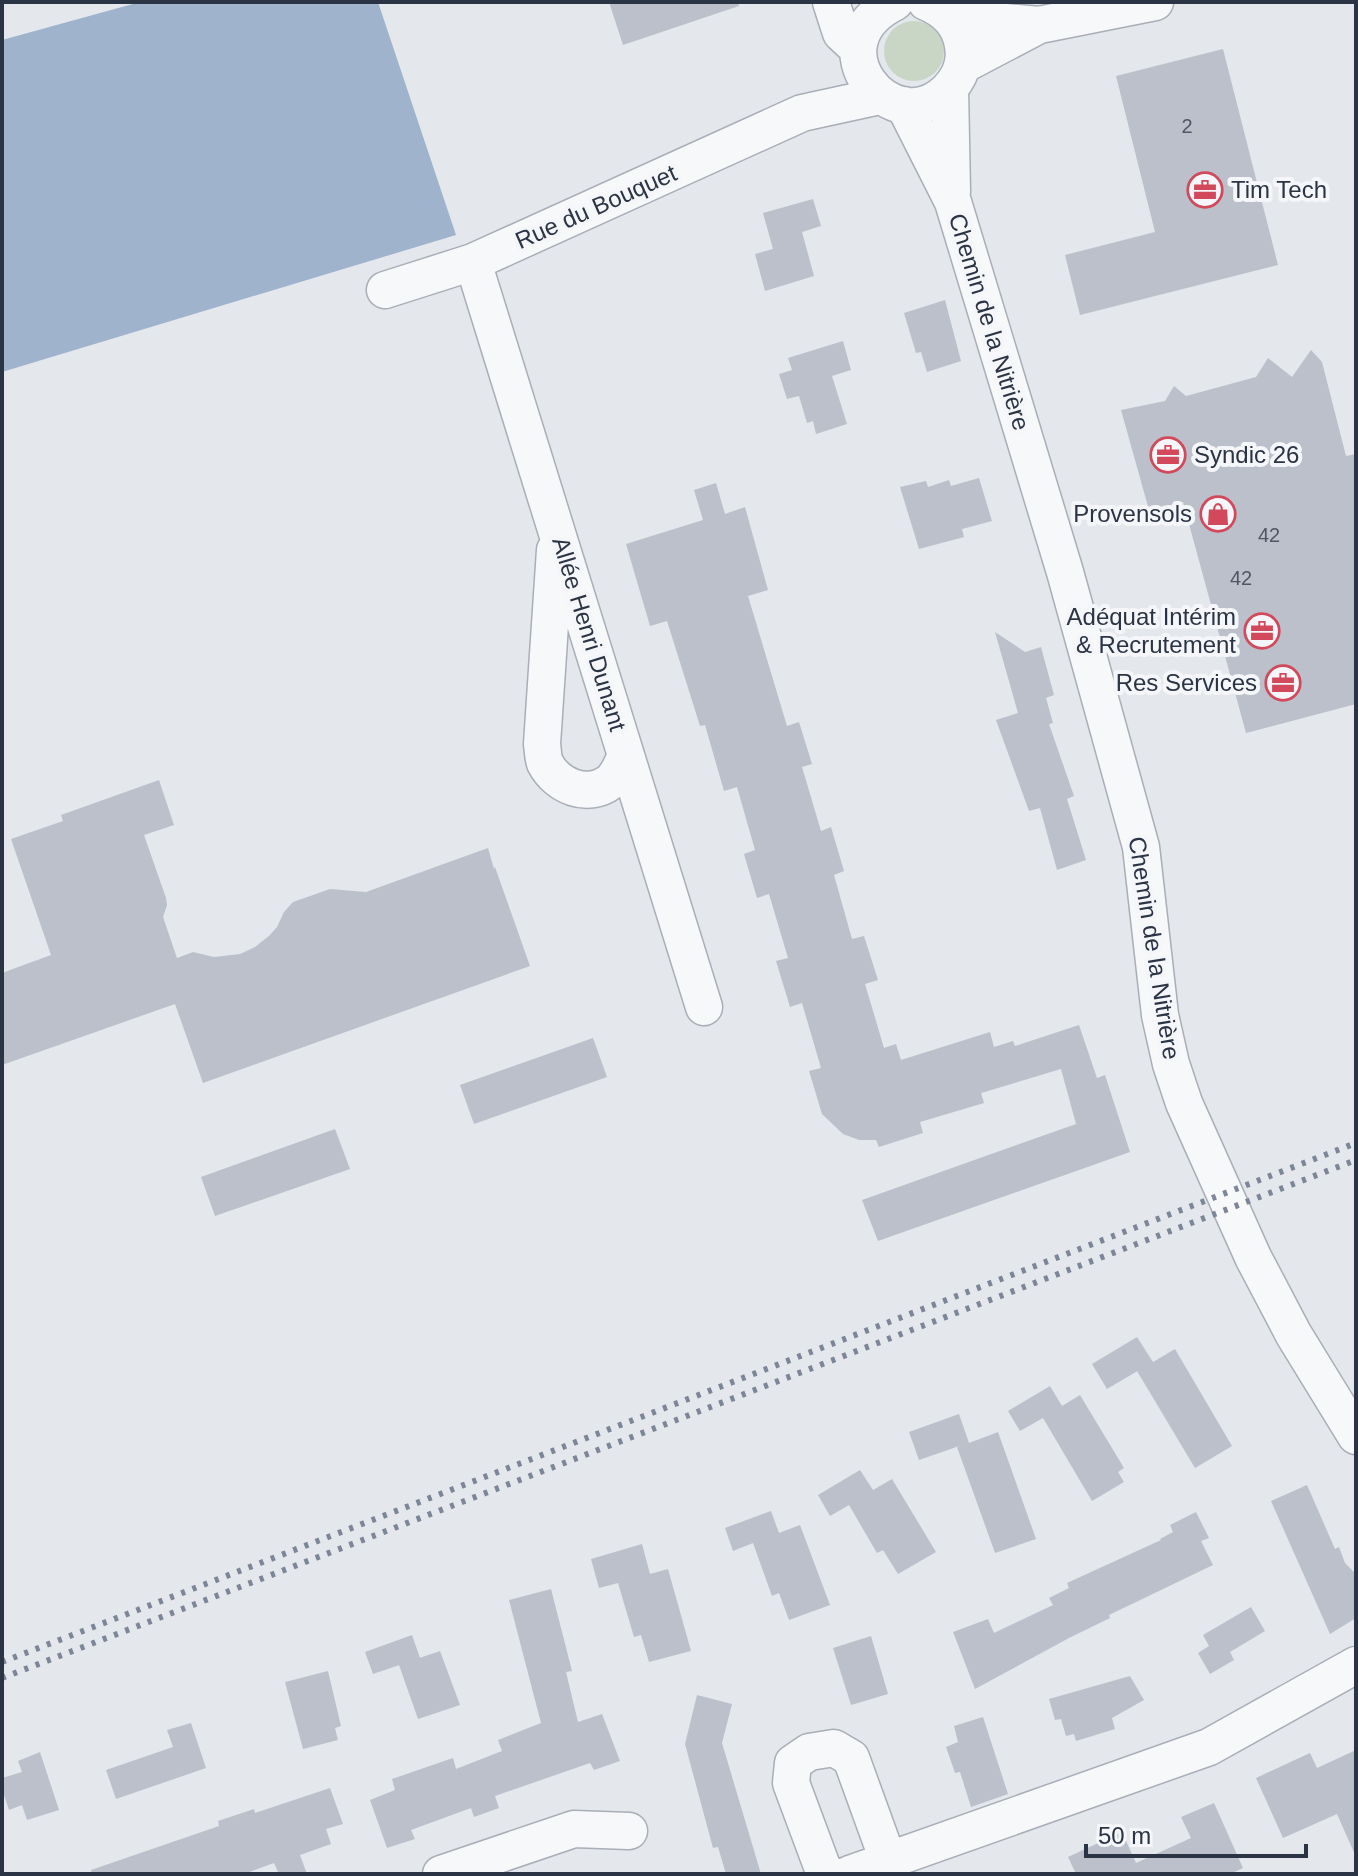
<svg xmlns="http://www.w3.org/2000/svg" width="1358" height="1876" viewBox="0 0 1358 1876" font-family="Arial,sans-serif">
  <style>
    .green { fill: #c9d6c5 }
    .water { fill: #9fb4cc }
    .building { fill: #bbc0ca }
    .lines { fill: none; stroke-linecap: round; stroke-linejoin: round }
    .minor-casing { stroke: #a9aeb7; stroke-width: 39 }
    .minor { stroke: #f7f8fa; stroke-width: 36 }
    .rail { stroke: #7d8696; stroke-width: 6; stroke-dasharray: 4 8; stroke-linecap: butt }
    .labels { text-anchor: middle; stroke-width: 8; stroke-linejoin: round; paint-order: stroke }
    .number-label { font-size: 20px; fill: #4f5766 }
    .poi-label { font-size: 24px; fill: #2b3445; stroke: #f4f6f9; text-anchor: end }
    .street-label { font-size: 24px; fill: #2b3445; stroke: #f4f6f9 }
  </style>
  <rect width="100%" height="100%" fill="#e4e7ec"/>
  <path class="green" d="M884 51a30 30 0 1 1 60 0a30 30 0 1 1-60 0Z"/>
  <path class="water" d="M 140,2 L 378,2 L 456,235 L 2,372 L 2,40 Z"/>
  <path class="building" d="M 609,2 L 738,2 L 739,6 L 623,45 Z
    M 1223,49 L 1278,265 L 1080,315 L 1065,255 L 1155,232 L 1116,76 Z
    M 813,199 L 821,226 L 802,232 L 814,276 L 765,291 L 755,254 L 773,249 L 763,213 Z
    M 945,300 L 961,361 L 927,372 L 921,352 L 916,353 L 904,313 Z
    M 843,341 L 851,370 L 832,376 L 847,424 L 816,434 L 813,421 L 807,423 L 799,396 L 787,399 L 779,374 L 792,370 L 788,358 Z
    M 1311,350 L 1322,362 L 1346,456 L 1356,454 L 1356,704 L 1246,733 L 1183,502 L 1149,510 L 1121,410 L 1165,401 L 1174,386 L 1186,396 L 1256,377 L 1268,358 L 1292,377 Z
    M 979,478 L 992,521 L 962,529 L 964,537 L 919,549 L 900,487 L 926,481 L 928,487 L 949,480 L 951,486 Z
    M 716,483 L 725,514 L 745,507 L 768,590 L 748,596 L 787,726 L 799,722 L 812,764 L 802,767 L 821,831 L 831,827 L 844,871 L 834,875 L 852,939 L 864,936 L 878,980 L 865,984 L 884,1048 L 896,1044 L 901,1060 L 990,1032 L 994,1047 L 1013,1041 L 1015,1046 L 1079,1025 L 1097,1078 L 1105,1075 L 1130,1152 L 878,1241 L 862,1200 L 1076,1124 L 1061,1069 L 981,1093 L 984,1103 L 920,1122 L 923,1133 L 879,1147 L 876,1140 L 859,1140 L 843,1134 L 822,1114 L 809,1071 L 821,1068 L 802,1003 L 790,1007 L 776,961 L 788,958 L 769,894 L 757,898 L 744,854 L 755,850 L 737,787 L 724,791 L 705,725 L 700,726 L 667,621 L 650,626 L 626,544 L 703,520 L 694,490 Z
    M 995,632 L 1025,652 L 1041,647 L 1054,695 L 1046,698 L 1053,723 L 1049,724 L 1074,796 L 1067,799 L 1086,860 L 1057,870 L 1040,808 L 1029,811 L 996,720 L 1018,713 Z
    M 159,780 L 174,825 L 144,835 L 166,898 L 167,905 L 163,917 L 177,958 L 193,952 L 214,957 L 240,954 L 255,947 L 270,935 L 277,927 L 284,912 L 293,902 L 330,889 L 366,892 L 488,848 L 494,869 L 495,867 L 530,966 L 203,1083 L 175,1004 L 2,1065 L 2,973 L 51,955 L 11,839 L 63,821 L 61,815 Z
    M 593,1038 L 607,1077 L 474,1124 L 460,1085 Z
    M 335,1129 L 350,1169 L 215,1216 L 201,1177 Z
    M 1137,1337 L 1153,1362 L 1175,1349 L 1232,1446 L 1195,1468 L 1137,1371 L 1146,1366 L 1107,1389 L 1092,1364 Z
    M 1050,1386 L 1062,1406 L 1080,1395 L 1124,1468 L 1118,1472 L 1124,1482 L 1092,1501 L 1043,1418 L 1020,1431 L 1008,1411 Z
    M 959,1414 L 969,1443 L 998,1432 L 1036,1539 L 995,1553 L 957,1447 L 965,1444 L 919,1460 L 909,1432 Z
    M 860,1470 L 873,1490 L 892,1479 L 936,1552 L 898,1574 L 883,1550 L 877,1553 L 849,1505 L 830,1516 L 818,1495 Z
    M 1307,1485 L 1335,1549 L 1339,1547 L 1345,1563 L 1356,1574 L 1356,1618 L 1330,1634 L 1271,1501 Z
    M 771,1511 L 779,1533 L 800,1525 L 830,1605 L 789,1620 L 779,1593 L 772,1596 L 753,1543 L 733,1551 L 725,1528 Z
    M 1196,1512 L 1209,1538 L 1201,1541 L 1213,1565 L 1109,1615 L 1110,1618 L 1069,1638 L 975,1689 L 953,1632 L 988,1619 L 994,1633 L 1053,1605 L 1049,1598 L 1069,1588 L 1067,1583 L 1161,1540 L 1160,1539 L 1173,1532 L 1170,1525 Z
    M 642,1544 L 650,1574 L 668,1569 L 691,1651 L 649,1662 L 641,1635 L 634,1637 L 618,1583 L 599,1588 L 591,1559 Z
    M 551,1589 L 572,1671 L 566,1672 L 578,1722 L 602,1714 L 620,1761 L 594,1770 L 590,1763 L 495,1796 L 499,1808 L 474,1817 L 471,1808 L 411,1830 L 415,1839 L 387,1848 L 370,1800 L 395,1790 L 392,1779 L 453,1758 L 456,1769 L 502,1751 L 498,1740 L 541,1723 L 509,1600 Z
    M 1251,1607 L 1265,1631 L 1230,1652 L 1234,1660 L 1210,1674 L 1198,1653 L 1209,1646 L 1203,1635 Z
    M 412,1635 L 420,1658 L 373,1674 L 365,1652 Z
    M 871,1636 L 888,1694 L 851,1705 L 833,1648 Z
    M 440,1651 L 460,1705 L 418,1719 L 399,1665 Z
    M 328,1671 L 341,1726 L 335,1728 L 338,1740 L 303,1749 L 285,1682 Z
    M 1130,1676 L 1144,1700 L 1112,1718 L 1115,1729 L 1076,1741 L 1074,1734 L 1066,1736 L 1061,1719 L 1055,1720 L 1049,1699 Z
    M 697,1695 L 732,1704 L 722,1743 L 761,1874 L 726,1874 L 718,1847 L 713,1848 L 685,1744 Z
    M 983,1717 L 1008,1794 L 971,1807 L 960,1772 L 955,1773 L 946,1747 L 958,1742 L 954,1726 Z
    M 191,1723 L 206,1768 L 116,1799 L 106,1770 L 173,1747 L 167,1730 Z
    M 1356,1750 L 1356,1857 L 1337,1814 L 1283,1838 L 1256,1778 L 1310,1753 L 1317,1768 Z
    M 40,1752 L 59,1810 L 27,1820 L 22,1805 L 9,1810 L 2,1789 L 2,1778 L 22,1772 L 18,1761 Z
    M 330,1788 L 343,1824 L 326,1829 L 331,1844 L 300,1855 L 307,1874 L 279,1874 L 274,1863 L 244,1874 L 92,1874 L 91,1870 L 219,1826 L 218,1821 L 254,1809 L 255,1813 Z
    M 1214,1803 L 1243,1868 L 1230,1874 L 1076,1874 L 1068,1857 L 1122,1832 L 1136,1863 L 1191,1838 L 1181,1817 Z"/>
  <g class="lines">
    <defs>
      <path id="minor" d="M 831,2 L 841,33 L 858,49
        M 895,2 C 810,44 892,144 947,91 C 959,79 966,63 963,46 C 960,24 946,10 926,2
        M 950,17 L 1039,25 L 1155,2
        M 963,65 L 1039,25
        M 950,88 L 952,192
        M 904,105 L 953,202 L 1065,572 L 1141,847 L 1160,1015 L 1171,1064 L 1184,1103 L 1253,1257 L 1294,1335 L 1356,1436
        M 473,262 L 704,1007
        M 385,290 L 473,262 L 802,113 L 880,96
        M 555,550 L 542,744 C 543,751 543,758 545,763 C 557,786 587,799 610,782 C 618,775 622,765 626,755
        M 441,1874 L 574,1829 L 629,1831
        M 829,1874 L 823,1869 L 791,1783 L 793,1763 L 809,1752 L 834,1748 L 851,1758 L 888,1860
        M 850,1874 L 1209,1747 L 1356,1665"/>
    </defs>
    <use href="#minor" class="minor-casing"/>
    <use href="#minor" class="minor"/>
    <path class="rail" d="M 2,1662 L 1356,1143
      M 2,1678 L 1356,1160"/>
  </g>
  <defs>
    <symbol id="office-ring" viewBox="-11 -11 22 22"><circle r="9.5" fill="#f4f6f9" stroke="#d1495b" stroke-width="1.5"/><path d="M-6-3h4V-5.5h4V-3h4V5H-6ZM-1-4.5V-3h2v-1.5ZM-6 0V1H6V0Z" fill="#d1495b"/></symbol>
    <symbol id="shop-ring" viewBox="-11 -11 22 22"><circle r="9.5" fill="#f4f6f9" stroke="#d1495b" stroke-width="1.5"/><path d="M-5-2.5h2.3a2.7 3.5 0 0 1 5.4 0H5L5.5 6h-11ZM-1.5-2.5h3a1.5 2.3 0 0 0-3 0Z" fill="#d1495b"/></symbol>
  </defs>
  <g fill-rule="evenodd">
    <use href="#office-ring" x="1185" y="170" width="40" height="40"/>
    <use href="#office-ring" x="1148" y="435" width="40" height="40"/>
    <use href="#shop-ring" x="1198" y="494" width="40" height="40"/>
    <use href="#office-ring" x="1242" y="611" width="40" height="40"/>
    <use href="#office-ring" x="1263" y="663" width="40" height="40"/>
  </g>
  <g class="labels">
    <g class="number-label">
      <text x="1187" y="133">2</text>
      <text x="1269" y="542">42</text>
      <text x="1241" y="585">42</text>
    </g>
    <g class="poi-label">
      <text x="1231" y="198" text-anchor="start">Tim Tech</text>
      <text x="1194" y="463" text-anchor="start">Syndic 26</text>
      <text x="1192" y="522">Provensols</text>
      <text x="1236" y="625">Adéquat Intérim<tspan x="1236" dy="28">&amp; Recrutement</tspan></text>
      <text x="1257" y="691">Res Services</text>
    </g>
    <g class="street-label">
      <text transform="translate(596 207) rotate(-24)" y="8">Rue du Bouquet</text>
      <text transform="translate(989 322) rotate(73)" y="8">Chemin de la Nitrière</text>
      <text transform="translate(589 634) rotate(73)" y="8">Allée Henri Dunant</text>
      <text transform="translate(1154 948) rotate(81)" y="8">Chemin de la Nitrière</text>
    </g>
  </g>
  <rect width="1358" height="1876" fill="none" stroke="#2b3445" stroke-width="8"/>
  <path d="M1086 1844v12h220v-12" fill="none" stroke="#2b3445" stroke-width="4"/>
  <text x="1098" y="1844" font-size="24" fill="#2b3445" stroke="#f4f6f9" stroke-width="6" paint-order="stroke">50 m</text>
</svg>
